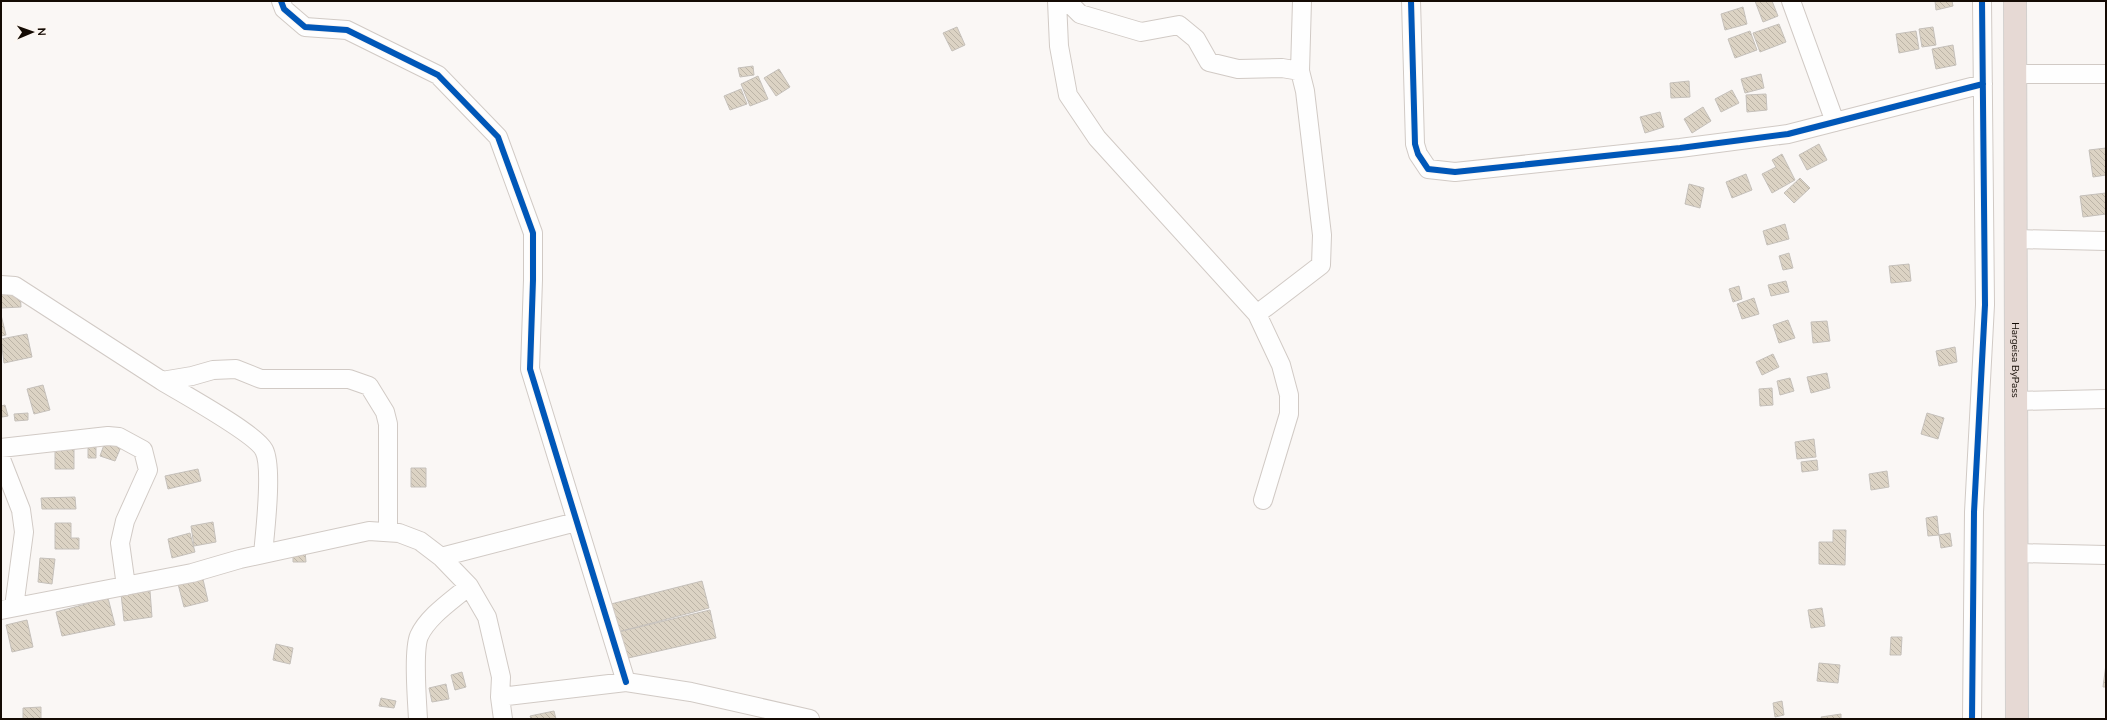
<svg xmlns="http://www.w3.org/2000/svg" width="2107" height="720" viewBox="0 0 2107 720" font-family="'Nunito Sans',sans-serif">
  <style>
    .building { fill: url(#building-back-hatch); stroke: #c5c0ba }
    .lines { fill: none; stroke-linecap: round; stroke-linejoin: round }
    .minor-casing { stroke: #d1cac5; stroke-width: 20 }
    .highway-casing { stroke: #d3d0ce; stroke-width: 24 }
    .minor { stroke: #fefefe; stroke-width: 18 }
    .highway { stroke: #e6d9d4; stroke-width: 22 }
    .cycleway-casing { stroke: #fdf7f2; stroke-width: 8 }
    .cycleway { stroke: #0057b8; stroke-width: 6 }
    .labels { text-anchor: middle; stroke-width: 3; stroke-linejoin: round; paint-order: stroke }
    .street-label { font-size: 10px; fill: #140b04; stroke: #fdf7f2 }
  </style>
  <defs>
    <pattern id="building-back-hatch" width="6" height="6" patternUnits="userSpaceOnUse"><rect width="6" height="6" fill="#dcd3c4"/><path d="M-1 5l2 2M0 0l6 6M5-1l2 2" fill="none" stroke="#bcb4a7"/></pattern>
  </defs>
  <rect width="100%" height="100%" fill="#faf7f5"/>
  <path class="building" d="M 1755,1 L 1772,1 L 1778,16 L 1763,22 Z
    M 1935,1 L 1952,1 L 1953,6 L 1936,10 Z
    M 1743,7 L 1747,24 L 1725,30 L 1721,14 Z
    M 1779,24 L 1786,42 L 1760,52 L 1753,33 Z
    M 957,27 L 965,45 L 952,51 L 943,33 Z
    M 1933,27 L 1936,45 L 1922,47 L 1919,29 Z
    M 1750,31 L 1757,50 L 1735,58 L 1728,39 Z
    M 1916,31 L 1919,49 L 1899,53 L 1896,34 Z
    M 1953,45 L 1956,65 L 1936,69 L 1932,49 Z
    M 753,66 L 754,75 L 740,77 L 738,68 Z
    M 779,69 L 790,87 L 776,96 L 764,78 Z
    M 1761,74 L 1764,88 L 1745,93 L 1741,79 Z
    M 758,76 L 768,99 L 750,106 L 741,84 Z
    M 1689,81 L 1690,97 L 1671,98 L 1670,83 Z
    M 741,89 L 747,104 L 730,110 L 724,96 Z
    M 1732,90 L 1739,103 L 1721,112 L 1715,99 Z
    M 1766,94 L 1767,110 L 1747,112 L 1746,95 Z
    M 1703,107 L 1711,121 L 1692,133 L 1684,119 Z
    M 1660,112 L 1664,127 L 1645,133 L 1640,117 Z
    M 1819,144 L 1827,160 L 1807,170 L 1799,155 Z
    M 2106,148 L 2106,175 L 2093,177 L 2089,150 Z
    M 1782,154 L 1795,180 L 1772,193 L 1762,174 L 1776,167 L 1772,160 Z
    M 1746,174 L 1752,190 L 1732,198 L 1726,182 Z
    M 1800,178 L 1810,188 L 1794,203 L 1784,193 Z
    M 1689,184 L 1704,188 L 1700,208 L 1685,204 Z
    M 2106,193 L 2106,214 L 2083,217 L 2080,196 Z
    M 1785,224 L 1789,239 L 1767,245 L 1763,231 Z
    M 1789,253 L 1793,268 L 1783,270 L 1779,256 Z
    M 1909,264 L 1911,281 L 1891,283 L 1889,266 Z
    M 1786,281 L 1789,292 L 1771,296 L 1768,285 Z
    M 1,283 L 20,290 L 21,307 L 1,308 Z
    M 1739,286 L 1742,299 L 1733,302 L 1729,289 Z
    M 1754,298 L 1759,314 L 1742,319 L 1737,304 Z
    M 1,315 L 6,335 L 1,336 Z
    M 1788,320 L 1795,338 L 1779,343 L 1773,325 Z
    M 1827,321 L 1830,341 L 1813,343 L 1811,322 Z
    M 27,334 L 32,357 L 4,363 L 1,339 Z
    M 1955,347 L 1957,362 L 1939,366 L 1936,351 Z
    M 1773,354 L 1779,367 L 1762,375 L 1756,362 Z
    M 1827,373 L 1830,388 L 1811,393 L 1807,377 Z
    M 1790,378 L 1794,391 L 1780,395 L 1777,381 Z
    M 43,385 L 50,410 L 34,414 L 27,389 Z
    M 1772,388 L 1773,405 L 1760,406 L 1759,389 Z
    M 5,405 L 8,416 L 2,417 L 1,406 Z
    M 28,413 L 28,420 L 15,421 L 14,414 Z
    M 1927,413 L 1944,418 L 1938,439 L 1921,434 Z
    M 55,439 L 74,439 L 74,469 L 55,469 Z
    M 1814,439 L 1816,457 L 1797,459 L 1795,442 Z
    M 105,442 L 121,447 L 115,461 L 100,456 Z
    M 88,444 L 96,444 L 96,458 L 88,458 Z
    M 1817,460 L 1818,470 L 1802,472 L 1801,462 Z
    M 411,468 L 426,468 L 426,487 L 411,487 Z
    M 198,469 L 201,481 L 168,489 L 165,476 Z
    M 1887,471 L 1889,487 L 1871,490 L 1869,474 Z
    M 75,497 L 76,509 L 42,509 L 41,498 Z
    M 1937,516 L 1939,535 L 1928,536 L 1926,518 Z
    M 213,522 L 216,542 L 194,546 L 191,526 Z
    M 55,523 L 71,523 L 71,538 L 79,538 L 79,549 L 55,549 Z
    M 1833,530 L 1846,530 L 1845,565 L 1819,564 L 1819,542 L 1833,542 Z
    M 190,533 L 195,552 L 172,558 L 168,539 Z
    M 1950,533 L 1952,546 L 1941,548 L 1939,535 Z
    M 305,551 L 306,562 L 293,562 L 293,552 Z
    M 40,558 L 55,559 L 52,584 L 38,582 Z
    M 202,575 L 208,601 L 184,607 L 177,580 Z
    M 702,581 L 709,608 L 618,632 L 611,604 Z
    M 150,591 L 152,617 L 124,621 L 121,594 Z
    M 108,598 L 115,625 L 62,636 L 56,612 Z
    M 1822,608 L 1825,626 L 1811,628 L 1808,610 Z
    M 710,610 L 716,638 L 624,659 L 618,632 Z
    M 27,620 L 33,647 L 12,652 L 6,625 Z
    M 1891,637 L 1902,637 L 1901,655 L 1890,655 Z
    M 276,644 L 293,648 L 290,664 L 273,660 Z
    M 1819,663 L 1840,665 L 1838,683 L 1817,681 Z
    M 2106,664 L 2106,687 L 2103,687 Z
    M 462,672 L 466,687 L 455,690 L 451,675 Z
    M 446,684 L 449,699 L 432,702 L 429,688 Z
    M 381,698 L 396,701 L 394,708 L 379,706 Z
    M 1782,701 L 1784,715 L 1775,717 L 1773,703 Z
    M 41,707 L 41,719 L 23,719 L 23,708 Z
    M 554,711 L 556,719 L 531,719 L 530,716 Z
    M 1841,714 L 1841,719 L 1822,719 L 1821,717 Z"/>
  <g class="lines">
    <defs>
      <path id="minor" d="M 281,1 L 284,9 L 305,27 L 347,30 L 438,75 L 498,137 L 533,233 L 533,280 L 530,369 L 626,682
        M 1057,1 L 1059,46 L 1068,95 L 1097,138 L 1257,314 L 1281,365 L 1289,395 L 1289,414 L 1263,500
        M 1067,1 L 1080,14 L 1141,32 L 1179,25 L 1196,39 L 1209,62 L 1238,69 L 1282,68 L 1300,71
        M 1411,1 L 1415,144 L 1418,154 L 1428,169 L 1455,172 L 1680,148 L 1788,134 L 1983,84
        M 1791,1 L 1835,122
        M 2015,74 L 2106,74
        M 2016,239 L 2106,241
        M 1,285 L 15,286 L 162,381 L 192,376 L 213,370 L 236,369 L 261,379 L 349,379 L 369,386 L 385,412 L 388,424 L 388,532
        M 1257,314 L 1321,265 L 1322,235 L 1305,91 L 1300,71 L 1302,1
        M 162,381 C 183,394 255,433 264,450 C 273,467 265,532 263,554
        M 2016,401 L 2106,399
        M 1,448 L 108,436 L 119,437 L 143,450 L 148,470 L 125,521 L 120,543 L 126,586
        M 1,459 L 21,510 L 24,532 L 14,607
        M 2016,553 L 2106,555
        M 441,557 L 576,522
        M 1,610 L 192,573 L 240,559 L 369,531 L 399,533 L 420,541 L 441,557 L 469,586 L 487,617 L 501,677 L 500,697 L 503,719
        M 500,697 L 626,682 L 691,692 L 810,719
        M 418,719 C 417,701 413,651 419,636 C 428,616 453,600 469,586
        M 1972,719 L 1974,512 L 1985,305 L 1982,1"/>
      <g id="highway">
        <path id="s1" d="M 2015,1 L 2017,719"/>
      </g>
    </defs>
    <use href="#minor" class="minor-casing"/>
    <use href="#highway" class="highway-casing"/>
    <use href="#minor" class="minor"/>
    <use href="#highway" class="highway"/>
    <defs>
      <path id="cycleway" d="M 281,1 L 284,9 L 305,27 L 347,30 L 438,75 L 498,137 L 533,233 L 533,280 L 530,369 L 626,682
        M 1411,1 L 1415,144 L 1418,154 L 1428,169 L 1455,172 L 1680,148 L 1788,134 L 1983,84
        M 1972,719 L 1974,512 L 1985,305 L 1982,1"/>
    </defs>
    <use href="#cycleway" class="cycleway-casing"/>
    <use href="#cycleway" class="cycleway"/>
  </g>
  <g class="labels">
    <g class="street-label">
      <text dy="4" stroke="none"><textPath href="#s1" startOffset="359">Hargeisa ByPass</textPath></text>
    </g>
  </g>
  <rect width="2107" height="720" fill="none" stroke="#140b04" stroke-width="4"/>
  <g transform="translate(32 32) rotate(88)" stroke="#fdf7f2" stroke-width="3" paint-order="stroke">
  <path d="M0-3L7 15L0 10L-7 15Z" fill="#140b04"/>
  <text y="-6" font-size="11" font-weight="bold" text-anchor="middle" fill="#140b04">N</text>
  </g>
</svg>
